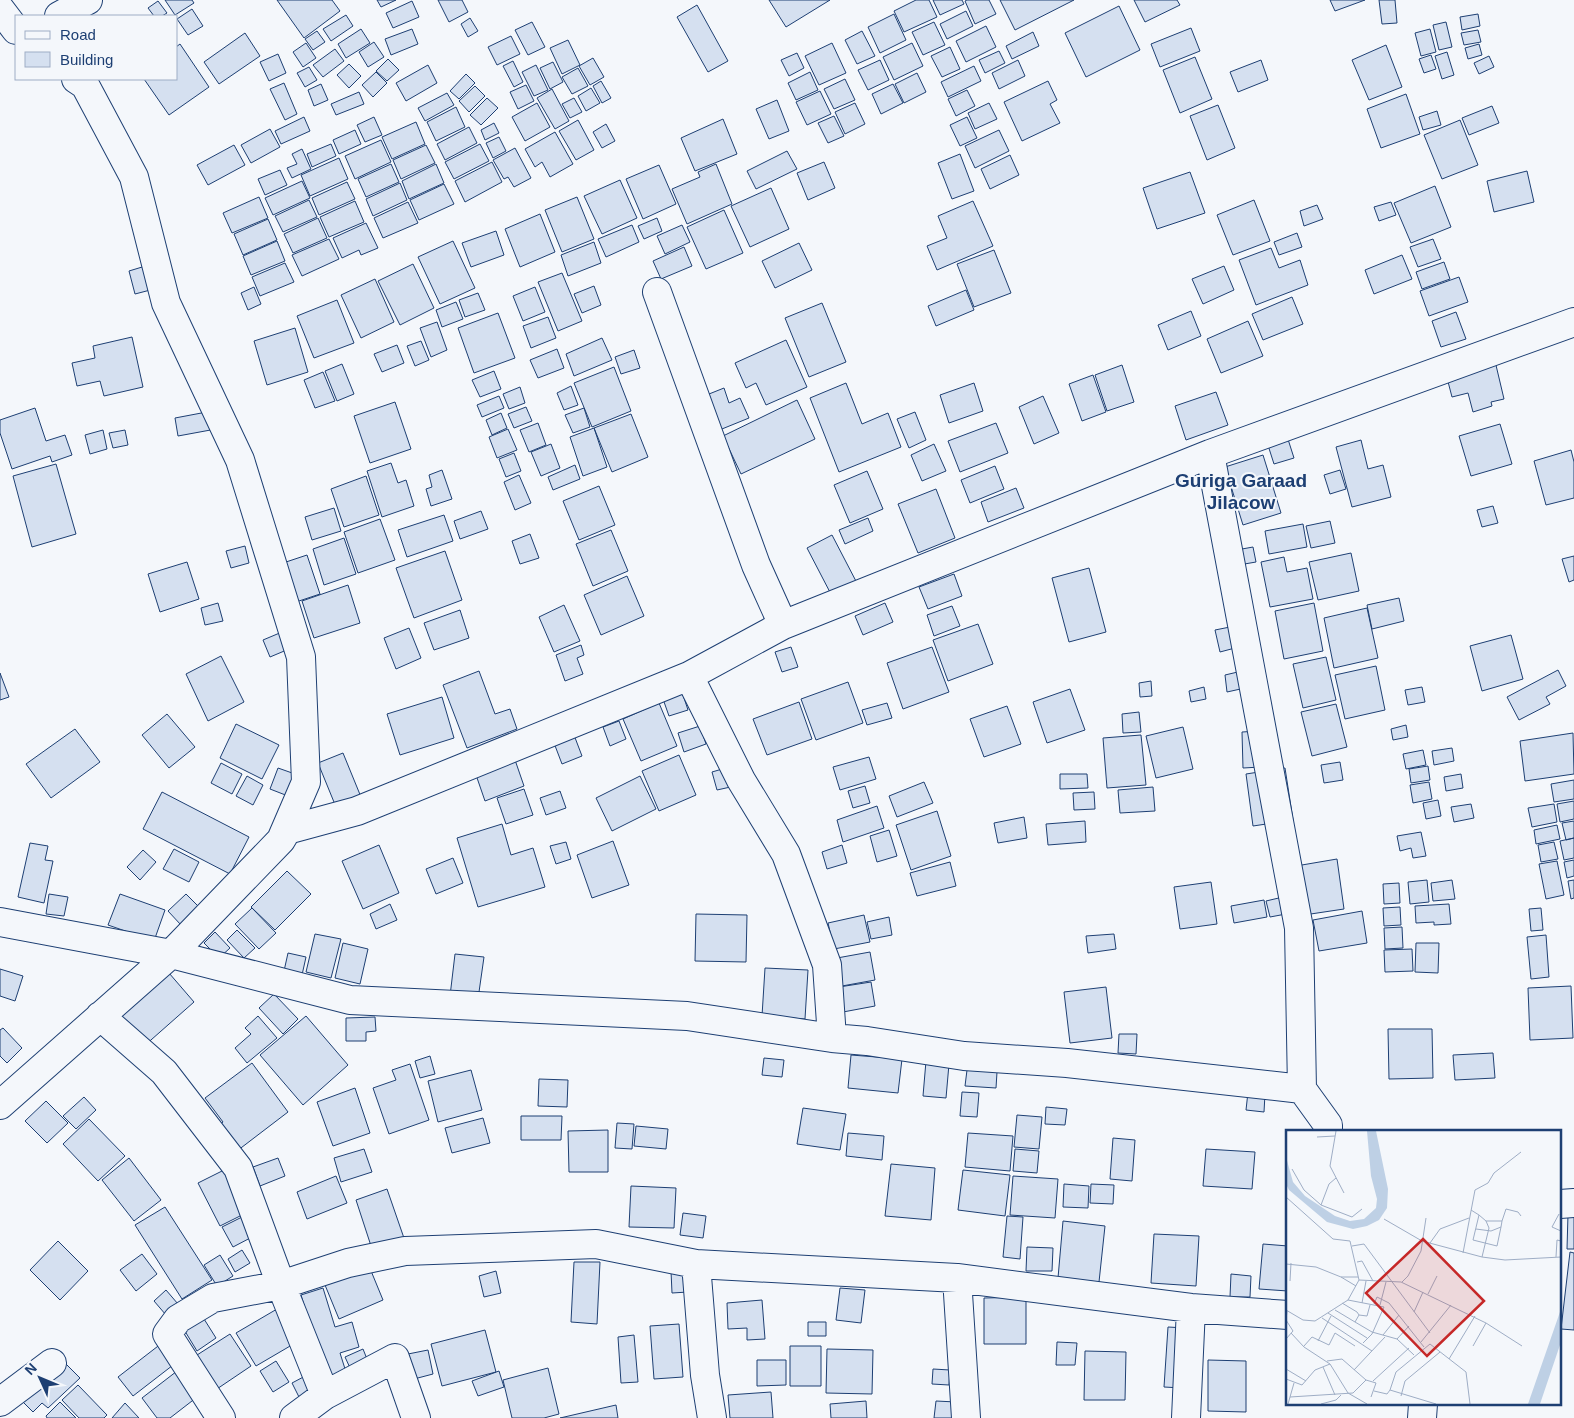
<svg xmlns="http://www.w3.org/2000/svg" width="1574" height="1418" viewBox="0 0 1574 1418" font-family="Helvetica,sans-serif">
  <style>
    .building { fill: #d5e0f0; stroke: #1d3f73 }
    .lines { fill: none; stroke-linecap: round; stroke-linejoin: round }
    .minor-casing { stroke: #1d3f73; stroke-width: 30 }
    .minor { stroke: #f4f7fb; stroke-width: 28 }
    .labels { text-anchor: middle; stroke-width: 4; stroke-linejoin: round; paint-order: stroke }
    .district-label { font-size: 19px; font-weight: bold; fill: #1d3f73; stroke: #f4f7fb }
    .inset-road { fill: none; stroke: #9eadc5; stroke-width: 1 }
    .view { fill: #c62828; fill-opacity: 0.15; stroke: #c62828; stroke-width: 2.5 }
    .inset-edge { fill: none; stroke: #1d3f73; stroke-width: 2.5 }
  </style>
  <rect width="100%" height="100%" fill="#f4f7fb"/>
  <path class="building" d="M 165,0 L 192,0 L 194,3 L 175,15 Z
    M 277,0 L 332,0 L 340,11 L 304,38 Z
    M 377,0 L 396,0 L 381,7 Z
    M 438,0 L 462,0 L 468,12 L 449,22 Z
    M 769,0 L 830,0 L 786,27 Z
    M 916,0 L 929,0 L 937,17 L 904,32 L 894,11 Z
    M 933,0 L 962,0 L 964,4 L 940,15 Z
    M 967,0 L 989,0 L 996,14 L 975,24 L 965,1 Z
    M 1000,0 L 1074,0 L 1015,30 Z
    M 1134,0 L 1177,0 L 1180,5 L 1145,22 Z
    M 1330,0 L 1365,0 L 1335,11 Z
    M 1379,0 L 1395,0 L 1397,23 L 1382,24 Z
    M 158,1 L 167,13 L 162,16 L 154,16 L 148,8 Z
    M 412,1 L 419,17 L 393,28 L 386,13 Z
    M 697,5 L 728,61 L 708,72 L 677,17 Z
    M 1119,6 L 1140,50 L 1086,77 L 1065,33 Z
    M 192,9 L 203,26 L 188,35 L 177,19 Z
    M 966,11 L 973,26 L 947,39 L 940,24 Z
    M 894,14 L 906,40 L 880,53 L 868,27 Z
    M 1478,14 L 1480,26 L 1462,30 L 1460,17 Z
    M 346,15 L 353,26 L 331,41 L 323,29 Z
    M 470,18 L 478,31 L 468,37 L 461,24 Z
    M 532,22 L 545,47 L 528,55 L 515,30 Z
    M 934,22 L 945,45 L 923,55 L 912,32 Z
    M 1446,22 L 1452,47 L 1439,50 L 1433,25 Z
    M 986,26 L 996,47 L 966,62 L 956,41 Z
    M 1191,28 L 1200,51 L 1160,67 L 1151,44 Z
    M 361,29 L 370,43 L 346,58 L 338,44 Z
    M 412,29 L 418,44 L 391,55 L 385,39 Z
    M 1430,29 L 1436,52 L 1421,56 L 1415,33 Z
    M 1478,30 L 1481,42 L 1464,45 L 1461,33 Z
    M 317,31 L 325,42 L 313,50 L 305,39 Z
    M 862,31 L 875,56 L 857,64 L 845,40 Z
    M 1033,32 L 1039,46 L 1012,59 L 1006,46 Z
    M 245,33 L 260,56 L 219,84 L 204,62 Z
    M 511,36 L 520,54 L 497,65 L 488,47 Z
    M 568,40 L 580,65 L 562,74 L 550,48 Z
    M 374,42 L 384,57 L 368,67 L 359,52 Z
    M 306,43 L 316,58 L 303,67 L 293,52 Z
    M 832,43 L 846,73 L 819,85 L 805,56 Z
    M 912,43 L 923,66 L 894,80 L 883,57 Z
    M 180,44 L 209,87 L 169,115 L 144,79 L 176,79 L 176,47 Z
    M 1479,44 L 1482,55 L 1468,59 L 1465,48 Z
    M 1386,45 L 1402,87 L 1369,100 L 1352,60 Z
    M 950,47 L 960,69 L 942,77 L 931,56 Z
    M 335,49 L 344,61 L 323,77 L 313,65 Z
    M 999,51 L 1005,63 L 985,73 L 979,60 Z
    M 1447,52 L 1454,75 L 1442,79 L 1435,56 Z
    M 797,53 L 804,68 L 789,76 L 781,60 Z
    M 278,54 L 286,73 L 269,81 L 260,62 Z
    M 1431,55 L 1436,69 L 1424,73 L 1419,59 Z
    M 1489,56 L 1494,67 L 1479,74 L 1474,63 Z
    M 1195,57 L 1212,99 L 1180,113 L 1163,70 Z
    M 593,58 L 604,77 L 590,85 L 579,66 Z
    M 388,59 L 399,70 L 387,81 L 376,71 Z
    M 880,60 L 889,80 L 868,90 L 858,70 Z
    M 1018,60 L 1025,76 L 999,89 L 992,73 Z
    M 1261,60 L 1268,80 L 1238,92 L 1230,72 Z
    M 513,61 L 523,82 L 514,87 L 503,66 Z
    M 553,62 L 563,82 L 550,89 L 540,68 Z
    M 349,64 L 361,76 L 349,88 L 337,75 Z
    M 428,65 L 437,83 L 406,101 L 396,83 Z
    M 536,65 L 548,90 L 534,96 L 522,72 Z
    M 974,66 L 981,81 L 948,97 L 941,82 Z
    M 309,67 L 317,80 L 305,87 L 297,73 Z
    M 578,68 L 588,86 L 572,94 L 562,77 Z
    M 376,72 L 387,83 L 373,97 L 362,85 Z
    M 810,72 L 818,90 L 796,100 L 788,83 Z
    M 917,73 L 926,92 L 904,103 L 895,84 Z
    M 466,74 L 475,83 L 459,99 L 450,91 Z
    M 845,79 L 855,100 L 834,109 L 824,89 Z
    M 601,81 L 611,98 L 602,103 L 593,86 Z
    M 1048,81 L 1057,100 L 1050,104 L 1060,123 L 1022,141 L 1004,102 Z
    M 284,83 L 297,114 L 285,120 L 270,89 Z
    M 321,84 L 328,100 L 314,106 L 308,90 Z
    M 893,84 L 903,103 L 881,114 L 872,94 Z
    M 526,85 L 534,101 L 518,109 L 510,92 Z
    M 475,86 L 485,96 L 469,112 L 459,101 Z
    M 591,88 L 600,103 L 586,111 L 578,96 Z
    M 552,89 L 569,121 L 555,129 L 537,98 Z
    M 967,90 L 975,106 L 956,116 L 948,99 Z
    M 820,91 L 831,114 L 807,125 L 796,102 Z
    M 359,92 L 364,104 L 336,115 L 331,104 Z
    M 447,93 L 454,105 L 425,121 L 418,108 Z
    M 1406,94 L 1420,134 L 1381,148 L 1367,109 Z
    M 487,98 L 498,108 L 481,125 L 470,115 Z
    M 574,98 L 582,112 L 570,118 L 562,104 Z
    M 777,100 L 789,131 L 769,139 L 756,109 Z
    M 537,103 L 550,127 L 525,141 L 512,117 Z
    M 855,103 L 865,124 L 845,134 L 835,112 Z
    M 989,103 L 997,119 L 975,129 L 968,113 Z
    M 1218,105 L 1235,148 L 1207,160 L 1190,116 Z
    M 1492,106 L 1499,123 L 1469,135 L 1462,118 Z
    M 456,107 L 465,127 L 436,141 L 427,122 Z
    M 1437,111 L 1441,125 L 1423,130 L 1419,117 Z
    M 834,116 L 844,136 L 828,143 L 818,123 Z
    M 304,117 L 310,131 L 281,144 L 275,131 Z
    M 374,117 L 382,135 L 365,142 L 357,125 Z
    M 967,117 L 977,138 L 960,146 L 950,125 Z
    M 723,119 L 737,154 L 695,171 L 681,138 Z
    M 578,120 L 594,150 L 576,160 L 559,131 Z
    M 1460,120 L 1478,165 L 1442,179 L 1424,135 Z
    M 416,122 L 425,144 L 392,159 L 382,137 Z
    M 494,123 L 499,133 L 485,140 L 481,130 Z
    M 606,124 L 615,141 L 602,148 L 593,132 Z
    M 469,127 L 477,143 L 445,160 L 437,144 Z
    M 270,129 L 280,147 L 251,163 L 241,145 Z
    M 355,130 L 361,144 L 339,154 L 333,140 Z
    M 999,130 L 1009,151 L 975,168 L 965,146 Z
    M 555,132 L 573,164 L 550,177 L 542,162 L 535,167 L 525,149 Z
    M 499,137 L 506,151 L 493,158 L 486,143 Z
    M 381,140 L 391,162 L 355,179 L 345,156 Z
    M 331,144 L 336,156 L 312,167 L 307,154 Z
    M 480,144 L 489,161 L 454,179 L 445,162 Z
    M 234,145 L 245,165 L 208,185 L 197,165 Z
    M 426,145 L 435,163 L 401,179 L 393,160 Z
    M 515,148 L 531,178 L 514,187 L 508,177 L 504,179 L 493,160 Z
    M 302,149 L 311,169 L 292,178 L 287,168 L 297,164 L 292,154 Z
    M 787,151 L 797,169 L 756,189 L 747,171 Z
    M 960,154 L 974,191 L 952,199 L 938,163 Z
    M 1010,155 L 1019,175 L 990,189 L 981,169 Z
    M 339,158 L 348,179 L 310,196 L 301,175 Z
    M 492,162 L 502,182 L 465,202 L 455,181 Z
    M 824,162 L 835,188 L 808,200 L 797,173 Z
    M 391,164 L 399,182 L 366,197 L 358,179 Z
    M 436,164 L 444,183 L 409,199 L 402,181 Z
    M 716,164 L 732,204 L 687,224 L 672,189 L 700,177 L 698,172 Z
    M 659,165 L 676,204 L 643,219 L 626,179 Z
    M 280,170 L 287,185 L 265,195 L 258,179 Z
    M 1527,171 L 1534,202 L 1494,212 L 1487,181 Z
    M 1190,172 L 1205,213 L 1157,229 L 1143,188 Z
    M 620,180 L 637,218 L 602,234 L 584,196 Z
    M 302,181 L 310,198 L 273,215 L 265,198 Z
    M 347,182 L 355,199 L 319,215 L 312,198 Z
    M 400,183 L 407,200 L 373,216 L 366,199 Z
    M 444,184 L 454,204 L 419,220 L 410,200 Z
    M 1435,186 L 1451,227 L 1411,243 L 1394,203 Z
    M 771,188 L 789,229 L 750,247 L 731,206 Z
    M 259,197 L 268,218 L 232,233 L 223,213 Z
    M 577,197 L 594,239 L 562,252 L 545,210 Z
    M 309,200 L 317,217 L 283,232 L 275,216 Z
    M 1254,200 L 1270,241 L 1233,255 L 1217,215 Z
    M 355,201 L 364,222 L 329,237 L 320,217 Z
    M 973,201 L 993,246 L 937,270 L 927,246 L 947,238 L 938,216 Z
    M 408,202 L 418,223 L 383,238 L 374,218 Z
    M 1391,202 L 1396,215 L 1379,221 L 1374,207 Z
    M 1317,205 L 1323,219 L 1304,226 L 1300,211 Z
    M 724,210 L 743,253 L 706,269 L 687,227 Z
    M 540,214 L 555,252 L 520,267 L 505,229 Z
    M 318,218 L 327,238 L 293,253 L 284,234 Z
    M 657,218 L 662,231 L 644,239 L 638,226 Z
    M 268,219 L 277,240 L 243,255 L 234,234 Z
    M 366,223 L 378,248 L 361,255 L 359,250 L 342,258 L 333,238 Z
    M 632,225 L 639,242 L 606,257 L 598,239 Z
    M 682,225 L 690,242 L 665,254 L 657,236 Z
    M 496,231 L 504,255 L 471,267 L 462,243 Z
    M 1297,233 L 1302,247 L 1279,255 L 1274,242 Z
    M 329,239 L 339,259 L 302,276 L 292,255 Z
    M 1433,239 L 1441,259 L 1418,267 L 1410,247 Z
    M 277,241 L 285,261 L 251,275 L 243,256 Z
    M 453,241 L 475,288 L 440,304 L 418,257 Z
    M 594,242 L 601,263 L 568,276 L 561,255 Z
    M 799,243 L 812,270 L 775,288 L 762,261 Z
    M 684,247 L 692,266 L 661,279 L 653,261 Z
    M 1271,248 L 1279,268 L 1300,260 L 1308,285 L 1256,305 L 1239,260 Z
    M 994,250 L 1011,293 L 974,307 L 957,264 Z
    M 1402,255 L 1412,279 L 1374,294 L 1365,270 Z
    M 1444,262 L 1450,279 L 1422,289 L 1416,272 Z
    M 285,263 L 294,282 L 260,296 L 252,277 Z
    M 152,264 L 158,288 L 135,294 L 129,271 Z
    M 413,264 L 434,308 L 400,325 L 378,281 Z
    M 1224,266 L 1234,290 L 1203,304 L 1192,279 Z
    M 562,273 L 582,321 L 558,331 L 538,282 Z
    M 1459,277 L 1468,302 L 1429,316 L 1420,291 Z
    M 375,279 L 394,322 L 361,338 L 341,295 Z
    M 594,286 L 601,305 L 582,313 L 574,294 Z
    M 254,287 L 261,304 L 248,310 L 241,293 Z
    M 535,287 L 545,312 L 523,321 L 513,296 Z
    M 966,290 L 974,310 L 936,326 L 928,306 Z
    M 478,293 L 485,310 L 465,317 L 459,300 Z
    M 1292,297 L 1303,324 L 1263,340 L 1252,314 Z
    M 337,300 L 354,343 L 314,358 L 297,316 Z
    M 456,302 L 463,319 L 442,327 L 436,310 Z
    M 822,303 L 846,362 L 809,377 L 785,318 Z
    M 1191,311 L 1201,336 L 1168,350 L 1158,325 Z
    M 1456,312 L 1466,339 L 1441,347 L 1432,321 Z
    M 498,313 L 515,358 L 474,373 L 458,328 Z
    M 548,317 L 556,338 L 531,348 L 523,326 Z
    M 1248,321 L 1263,356 L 1221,373 L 1207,339 Z
    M 437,322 L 447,350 L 431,357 L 420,328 Z
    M 295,328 L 308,372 L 267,385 L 254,341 Z
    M 132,337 L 143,387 L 104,396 L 100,381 L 77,386 L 72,363 L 95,358 L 93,346 Z
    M 602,338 L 612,360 L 574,376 L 566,354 Z
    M 786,340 L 807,387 L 766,405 L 756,383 L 746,388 L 735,363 Z
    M 421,341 L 429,360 L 415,366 L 407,346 Z
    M 397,345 L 404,363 L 382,372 L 374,354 Z
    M 557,349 L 564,368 L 538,378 L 530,360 Z
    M 634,350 L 640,368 L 621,374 L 615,357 Z
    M 1495,361 L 1504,399 L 1491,402 L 1492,406 L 1473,412 L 1468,393 L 1452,397 L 1446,374 Z
    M 342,364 L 354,394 L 337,401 L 325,371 Z
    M 1122,365 L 1134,402 L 1107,411 L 1095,375 Z
    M 614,367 L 631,411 L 592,427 L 574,383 Z
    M 494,371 L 501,389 L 480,397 L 472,380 Z
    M 323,372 L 335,401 L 315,408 L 304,380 Z
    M 1093,375 L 1106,412 L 1082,421 L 1069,384 Z
    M 846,383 L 862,424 L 888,413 L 901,447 L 839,472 L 810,398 Z
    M 974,383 L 983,411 L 949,423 L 940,395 Z
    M 571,386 L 578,405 L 564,410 L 557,393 Z
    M 520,387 L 525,403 L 509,409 L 503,394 Z
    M 724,388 L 729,403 L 740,398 L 749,418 L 717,431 L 704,396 Z
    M 1216,392 L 1228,425 L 1186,440 L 1175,406 Z
    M 499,396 L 504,408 L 482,417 L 477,405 Z
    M 1043,396 L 1059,433 L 1034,444 L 1019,407 Z
    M 797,400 L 815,439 L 741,474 L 723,436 Z
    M 395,402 L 411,449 L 370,463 L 354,416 Z
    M 526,407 L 532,421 L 514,428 L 508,414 Z
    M 35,408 L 46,441 L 65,435 L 72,455 L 52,462 L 50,456 L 12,469 L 0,433 L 0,420 Z
    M 584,408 L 590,427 L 573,433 L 565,415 Z
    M 212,411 L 216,429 L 178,436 L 175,418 Z
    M 915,412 L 926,440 L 909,448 L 897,419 Z
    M 501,413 L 507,428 L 492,435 L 486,420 Z
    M 631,414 L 648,457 L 612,472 L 594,428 Z
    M 538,423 L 546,445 L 529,452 L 520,430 Z
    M 996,423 L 1008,453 L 960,472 L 948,441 Z
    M 1500,424 L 1512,464 L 1471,476 L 1459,436 Z
    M 594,428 L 607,467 L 583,476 L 570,437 Z
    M 508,429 L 517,450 L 497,458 L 489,437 Z
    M 103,430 L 107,449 L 90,454 L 85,435 Z
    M 125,430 L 128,445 L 113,448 L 109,433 Z
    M 1286,433 L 1294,458 L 1274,464 L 1266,439 Z
    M 1361,440 L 1368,469 L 1383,465 L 1391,497 L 1352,507 L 1336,447 Z
    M 551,444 L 560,468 L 541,476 L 531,452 Z
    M 934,444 L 946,471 L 922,481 L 911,455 Z
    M 1571,450 L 1574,462 L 1574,498 L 1546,505 L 1534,461 Z
    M 514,453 L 521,471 L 506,477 L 499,459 Z
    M 1263,455 L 1281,513 L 1243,525 L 1225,467 Z
    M 391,463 L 398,483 L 406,480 L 414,506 L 382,517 L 367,471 Z
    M 56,464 L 76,534 L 32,547 L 13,476 Z
    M 575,465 L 580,479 L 553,490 L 548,477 Z
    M 995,466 L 1004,489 L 970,503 L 961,480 Z
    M 442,470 L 452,499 L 431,506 L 426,489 L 432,487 L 429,475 Z
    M 1340,470 L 1346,489 L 1330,494 L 1324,475 Z
    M 867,471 L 883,509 L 850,523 L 834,485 Z
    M 519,475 L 531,503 L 515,510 L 504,482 Z
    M 366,476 L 379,515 L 344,527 L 331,489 Z
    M 599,486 L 615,525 L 579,540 L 563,501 Z
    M 1016,488 L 1024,508 L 988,522 L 981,502 Z
    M 936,489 L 955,538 L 918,553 L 898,504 Z
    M 1493,506 L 1498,523 L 1482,527 L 1477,510 Z
    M 334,508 L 341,531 L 312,540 L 305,517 Z
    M 481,511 L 488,529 L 460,539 L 454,521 Z
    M 444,515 L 453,541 L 407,557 L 398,530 Z
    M 868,518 L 873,531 L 845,544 L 839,530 Z
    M 380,519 L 395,560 L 358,573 L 344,532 Z
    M 1330,521 L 1335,543 L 1311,548 L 1306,526 Z
    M 1303,524 L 1307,547 L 1269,554 L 1265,531 Z
    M 611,530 L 628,571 L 593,586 L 576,544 Z
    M 530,534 L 539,558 L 520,564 L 512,541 Z
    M 832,535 L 858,585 L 833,598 L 807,548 Z
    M 344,538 L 356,574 L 324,585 L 313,549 Z
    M 245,546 L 249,563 L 231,568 L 226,551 Z
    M 1253,547 L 1256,562 L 1233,566 L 1231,551 Z
    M 445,551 L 462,600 L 414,618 L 396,568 Z
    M 1351,553 L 1359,591 L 1318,600 L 1309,562 Z
    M 307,555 L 320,594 L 296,602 L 283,563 Z
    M 1574,556 L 1574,580 L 1569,582 L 1562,559 Z
    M 1284,557 L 1287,572 L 1307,568 L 1313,599 L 1270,607 L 1261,562 Z
    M 187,562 L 199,599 L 160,612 L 148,574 Z
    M 1089,568 L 1106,632 L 1069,642 L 1052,578 Z
    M 954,574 L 962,596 L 928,609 L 919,587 Z
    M 627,576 L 644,616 L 601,635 L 584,595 Z
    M 348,585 L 360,623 L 314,638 L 302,601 Z
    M 1399,598 L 1404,621 L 1372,629 L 1367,605 Z
    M 218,603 L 223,621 L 205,625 L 201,608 Z
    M 885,603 L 893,622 L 863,635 L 855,616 Z
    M 1314,603 L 1323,651 L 1284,659 L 1275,611 Z
    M 564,605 L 580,641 L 554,652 L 539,617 Z
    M 952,606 L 960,626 L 934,636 L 927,615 Z
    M 1367,608 L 1378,658 L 1334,668 L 1324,618 Z
    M 460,610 L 469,638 L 434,650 L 424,623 Z
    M 978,624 L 993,664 L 948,681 L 933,640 Z
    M 1230,627 L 1235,648 L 1220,652 L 1215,630 Z
    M 409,628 L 421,658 L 396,669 L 384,638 Z
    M 282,632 L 289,649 L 270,657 L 263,640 Z
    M 1511,635 L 1523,679 L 1482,691 L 1470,646 Z
    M 581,645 L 584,655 L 577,658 L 583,674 L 565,681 L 556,655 Z
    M 791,647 L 798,667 L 782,672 L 775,652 Z
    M 932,647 L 949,692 L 903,709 L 887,663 Z
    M 221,656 L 244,702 L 208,721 L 186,674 Z
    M 1326,657 L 1336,700 L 1303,708 L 1293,664 Z
    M 1376,666 L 1385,710 L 1345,719 L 1335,675 Z
    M 1558,670 L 1566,686 L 1546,697 L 1550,704 L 1519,720 L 1507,697 Z
    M 479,671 L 495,714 L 510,709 L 517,729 L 467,748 L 443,685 Z
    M 1242,671 L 1245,688 L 1227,692 L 1225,675 Z
    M 0,673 L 9,697 L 0,700 Z
    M 1151,681 L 1152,696 L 1140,697 L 1139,683 Z
    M 848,682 L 863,723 L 816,740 L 801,699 Z
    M 1204,687 L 1206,699 L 1191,702 L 1189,691 Z
    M 1422,687 L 1425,702 L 1408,705 L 1405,690 Z
    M 1070,689 L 1085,730 L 1047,743 L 1033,702 Z
    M 682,692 L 688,710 L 669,716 L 663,699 Z
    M 442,697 L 454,738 L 400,755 L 387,714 Z
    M 799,702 L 812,739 L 767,755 L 753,719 Z
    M 659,703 L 677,746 L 641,761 L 623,719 Z
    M 887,703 L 892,718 L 867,725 L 862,710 Z
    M 1336,704 L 1347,747 L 1312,756 L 1301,712 Z
    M 1007,706 L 1021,744 L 984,757 L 970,719 Z
    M 1139,712 L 1141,732 L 1123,733 L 1122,714 Z
    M 167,714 L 195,747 L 169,768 L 142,735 Z
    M 619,721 L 626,739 L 610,746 L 603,727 Z
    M 236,724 L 279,745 L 262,779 L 220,758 Z
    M 1406,725 L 1408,737 L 1393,740 L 1391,729 Z
    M 700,726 L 706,744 L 684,752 L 678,733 Z
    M 1183,727 L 1193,769 L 1156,778 L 1146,736 Z
    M 75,729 L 100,762 L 51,798 L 26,764 Z
    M 1259,731 L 1261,767 L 1243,768 L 1242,732 Z
    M 1573,733 L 1574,774 L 1525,781 L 1520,741 Z
    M 574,735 L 582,756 L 562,764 L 554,743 Z
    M 1141,735 L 1146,785 L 1107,788 L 1103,738 Z
    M 1452,748 L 1454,761 L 1434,765 L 1432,751 Z
    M 1423,750 L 1426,765 L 1406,769 L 1403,754 Z
    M 343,753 L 361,797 L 336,807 L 318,763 Z
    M 679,755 L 696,795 L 659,811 L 642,771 Z
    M 514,757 L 524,786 L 485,801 L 475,772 Z
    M 869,757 L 876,779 L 840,790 L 833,767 Z
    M 1340,762 L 1343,780 L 1324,783 L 1321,765 Z
    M 221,763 L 242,774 L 232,794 L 211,783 Z
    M 1428,766 L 1430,780 L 1411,783 L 1409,769 Z
    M 729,767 L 735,786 L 717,790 L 712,772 Z
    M 278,768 L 295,774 L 288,796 L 270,789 Z
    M 1285,768 L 1293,820 L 1253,826 L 1246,774 Z
    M 1060,774 L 1087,774 L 1088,788 L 1060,789 Z
    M 1461,774 L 1463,788 L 1446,791 L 1444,777 Z
    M 247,776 L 263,785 L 253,805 L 236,796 Z
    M 640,776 L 656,809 L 612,831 L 596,798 Z
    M 1574,780 L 1574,799 L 1554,802 L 1551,784 Z
    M 924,782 L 933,803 L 897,817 L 889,796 Z
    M 1429,782 L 1432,799 L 1413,803 L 1410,785 Z
    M 865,786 L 870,803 L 853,808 L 848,791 Z
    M 1153,787 L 1155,811 L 1120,813 L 1118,790 Z
    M 524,789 L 533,815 L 506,824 L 497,798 Z
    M 560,791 L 566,808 L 546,815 L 540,798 Z
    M 162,792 L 249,837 L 230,874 L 143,829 Z
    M 1094,792 L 1095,809 L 1074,810 L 1073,793 Z
    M 1438,800 L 1441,816 L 1426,819 L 1423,803 Z
    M 1574,801 L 1574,819 L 1560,822 L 1557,804 Z
    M 1471,804 L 1474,818 L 1454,822 L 1451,807 Z
    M 1554,804 L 1557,822 L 1532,827 L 1528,808 Z
    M 877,806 L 884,828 L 843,842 L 837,820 Z
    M 937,811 L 951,856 L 911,870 L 896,825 Z
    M 1024,817 L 1027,838 L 998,843 L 994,823 Z
    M 1085,821 L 1086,842 L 1048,845 L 1046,824 Z
    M 1574,821 L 1574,838 L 1566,840 L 1562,823 Z
    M 502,824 L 511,855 L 533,848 L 545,887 L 478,907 L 457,838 Z
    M 1557,825 L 1560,839 L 1536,844 L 1534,830 Z
    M 889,830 L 897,856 L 877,862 L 870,836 Z
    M 1421,832 L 1426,856 L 1413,858 L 1411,848 L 1400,851 L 1397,836 Z
    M 1574,838 L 1574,858 L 1564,860 L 1560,841 Z
    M 613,841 L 629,885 L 592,898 L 577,855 Z
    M 566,842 L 571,859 L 556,864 L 550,846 Z
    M 1554,842 L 1558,859 L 1541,862 L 1538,845 Z
    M 30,843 L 48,846 L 45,860 L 53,861 L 44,903 L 18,897 Z
    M 379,845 L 399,893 L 363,909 L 342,861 Z
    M 842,845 L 847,863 L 827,869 L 822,852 Z
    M 174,849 L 199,862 L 189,882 L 163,869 Z
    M 143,850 L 156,862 L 140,880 L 127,867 Z
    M 453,858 L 463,883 L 436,894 L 426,869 Z
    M 1337,859 L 1344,909 L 1304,915 L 1296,866 Z
    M 1574,860 L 1574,876 L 1567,878 L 1564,862 Z
    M 1557,861 L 1564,895 L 1546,899 L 1539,864 Z
    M 950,862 L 956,886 L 917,896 L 910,873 Z
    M 287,871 L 311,894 L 275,930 L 251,907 Z
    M 1427,880 L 1429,902 L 1410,904 L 1408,882 Z
    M 1452,880 L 1455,899 L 1433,901 L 1431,883 Z
    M 1574,880 L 1574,898 L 1571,899 L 1568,881 Z
    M 1211,882 L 1217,924 L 1180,929 L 1174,887 Z
    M 1399,883 L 1400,903 L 1384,904 L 1383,884 Z
    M 49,894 L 68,897 L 64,916 L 46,914 Z
    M 120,894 L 165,910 L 154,941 L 108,925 Z
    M 186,894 L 199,907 L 181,925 L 168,911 Z
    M 1283,897 L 1286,914 L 1270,917 L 1266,901 Z
    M 1264,900 L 1267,917 L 1234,923 L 1231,906 Z
    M 390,904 L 397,920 L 376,929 L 370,914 Z
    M 1449,904 L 1451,924 L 1434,925 L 1434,922 L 1416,923 L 1415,906 Z
    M 1400,907 L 1401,925 L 1384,926 L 1383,908 Z
    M 252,908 L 276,933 L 259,949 L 235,924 Z
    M 1541,908 L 1543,930 L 1531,931 L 1529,909 Z
    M 1362,911 L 1367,943 L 1319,951 L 1313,920 Z
    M 696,914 L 747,915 L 746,962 L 695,961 Z
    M 864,915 L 870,942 L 834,949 L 828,923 Z
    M 889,917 L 892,935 L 871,939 L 867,922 Z
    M 1402,927 L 1403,948 L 1385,949 L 1384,928 Z
    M 237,930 L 255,948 L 244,958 L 227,940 Z
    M 215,932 L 230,948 L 219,958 L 204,943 Z
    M 315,934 L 341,939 L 331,978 L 306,972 Z
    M 1114,934 L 1116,949 L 1088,953 L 1086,936 Z
    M 1546,935 L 1549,977 L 1531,979 L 1527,937 Z
    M 343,943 L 368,949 L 360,984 L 335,978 Z
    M 1416,943 L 1439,943 L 1438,973 L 1415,972 Z
    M 1412,949 L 1413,971 L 1385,972 L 1384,950 Z
    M 870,952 L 875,980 L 842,986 L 837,958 Z
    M 288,953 L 306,957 L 302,975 L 284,971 Z
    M 455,954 L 484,957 L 478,999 L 450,996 Z
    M 765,968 L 808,970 L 805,1019 L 762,1016 Z
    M 0,969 L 23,976 L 15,1001 L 0,996 Z
    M 169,973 L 194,1002 L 143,1047 L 118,1017 Z
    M 871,982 L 875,1006 L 843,1012 L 839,987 Z
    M 1571,986 L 1573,1038 L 1530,1040 L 1528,988 Z
    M 1106,987 L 1112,1038 L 1070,1043 L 1064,992 Z
    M 274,994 L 298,1019 L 283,1034 L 259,1008 Z
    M 258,1016 L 277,1038 L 247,1063 L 235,1048 L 251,1034 L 245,1028 Z
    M 306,1016 L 348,1065 L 303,1105 L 260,1055 Z
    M 375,1017 L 376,1031 L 366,1032 L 366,1041 L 346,1041 L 346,1018 Z
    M 3,1028 L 22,1048 L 7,1063 L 0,1056 L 0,1030 Z
    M 1388,1029 L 1432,1029 L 1433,1078 L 1389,1079 Z
    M 1119,1034 L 1137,1034 L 1136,1054 L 1118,1053 Z
    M 1493,1053 L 1495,1078 L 1455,1080 L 1453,1055 Z
    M 851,1055 L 902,1059 L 898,1093 L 848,1088 Z
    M 430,1056 L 435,1074 L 420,1078 L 415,1061 Z
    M 764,1058 L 784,1060 L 782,1077 L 762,1075 Z
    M 926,1061 L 949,1064 L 946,1098 L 923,1096 Z
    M 252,1063 L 288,1112 L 233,1154 L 214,1129 L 223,1122 L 205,1098 Z
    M 410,1064 L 429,1120 L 389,1134 L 373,1088 L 396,1080 L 392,1070 Z
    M 471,1070 L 482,1110 L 438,1122 L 428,1081 Z
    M 967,1070 L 997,1072 L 996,1088 L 965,1086 Z
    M 539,1079 L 568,1080 L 567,1107 L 538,1106 Z
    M 355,1088 L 370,1133 L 333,1146 L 317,1102 Z
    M 962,1092 L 979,1093 L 977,1117 L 960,1116 Z
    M 1248,1092 L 1265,1094 L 1264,1112 L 1246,1110 Z
    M 84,1097 L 96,1110 L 76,1129 L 63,1116 Z
    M 46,1101 L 68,1123 L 47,1143 L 25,1121 Z
    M 1046,1107 L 1067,1109 L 1065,1125 L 1045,1124 Z
    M 803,1108 L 846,1114 L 840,1150 L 797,1144 Z
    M 1017,1115 L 1042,1117 L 1039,1149 L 1014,1147 Z
    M 521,1116 L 562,1116 L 561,1140 L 521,1140 Z
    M 483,1118 L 490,1143 L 452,1153 L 445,1128 Z
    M 89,1119 L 125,1156 L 98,1181 L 63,1144 Z
    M 617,1123 L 634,1124 L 632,1149 L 615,1148 Z
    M 636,1126 L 668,1129 L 666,1149 L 634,1146 Z
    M 608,1130 L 608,1172 L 569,1172 L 568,1131 Z
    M 848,1133 L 884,1136 L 882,1160 L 846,1156 Z
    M 968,1133 L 1013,1136 L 1010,1171 L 965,1167 Z
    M 1113,1138 L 1135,1140 L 1132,1181 L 1110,1179 Z
    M 364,1149 L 372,1172 L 341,1182 L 334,1158 Z
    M 1015,1149 L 1039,1151 L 1037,1173 L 1013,1171 Z
    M 1206,1149 L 1255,1152 L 1252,1189 L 1203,1186 Z
    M 129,1158 L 161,1200 L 134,1221 L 102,1180 Z
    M 278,1158 L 285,1176 L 260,1186 L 253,1167 Z
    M 891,1164 L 935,1168 L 931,1220 L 885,1216 Z
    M 224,1170 L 246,1213 L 220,1226 L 198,1183 Z
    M 963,1170 L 1010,1175 L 1005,1216 L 958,1210 Z
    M 336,1176 L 347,1203 L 307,1219 L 297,1192 Z
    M 1013,1176 L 1058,1179 L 1055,1218 L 1010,1215 Z
    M 1064,1184 L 1089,1186 L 1088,1208 L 1063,1207 Z
    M 1091,1184 L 1114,1185 L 1113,1204 L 1090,1203 Z
    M 631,1186 L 676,1188 L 674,1228 L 629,1227 Z
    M 387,1189 L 405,1241 L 373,1252 L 356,1200 Z
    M 165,1207 L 212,1280 L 182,1299 L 135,1225 Z
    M 683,1213 L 706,1216 L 703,1238 L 680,1235 Z
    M 1568,1214 L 1574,1215 L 1574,1249 L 1567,1249 Z
    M 244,1216 L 254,1236 L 233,1247 L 222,1227 Z
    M 1007,1216 L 1023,1217 L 1020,1259 L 1003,1257 Z
    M 1063,1221 L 1105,1226 L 1099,1282 L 1058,1278 Z
    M 1154,1234 L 1199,1236 L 1196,1286 L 1151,1283 Z
    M 58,1241 L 88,1271 L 60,1300 L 30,1270 Z
    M 1263,1244 L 1288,1246 L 1288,1291 L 1259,1289 Z
    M 1027,1247 L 1053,1248 L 1052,1271 L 1026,1271 Z
    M 242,1250 L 250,1263 L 235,1272 L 228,1259 Z
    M 1570,1252 L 1574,1253 L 1574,1330 L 1561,1329 Z
    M 142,1254 L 157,1274 L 136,1291 L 120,1270 Z
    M 220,1255 L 233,1276 L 217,1286 L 204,1265 Z
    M 574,1262 L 600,1262 L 597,1324 L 571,1322 Z
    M 369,1266 L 383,1300 L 339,1319 L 325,1285 Z
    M 687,1270 L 688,1292 L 672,1293 L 671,1271 Z
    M 496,1271 L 501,1293 L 484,1297 L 479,1276 Z
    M 1231,1274 L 1251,1276 L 1250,1297 L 1230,1297 Z
    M 323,1288 L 335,1327 L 352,1322 L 359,1347 L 340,1353 L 346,1372 L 326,1378 L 301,1295 Z
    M 840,1288 L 865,1290 L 861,1323 L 836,1320 Z
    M 166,1290 L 178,1304 L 166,1315 L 154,1301 Z
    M 1026,1297 L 1026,1344 L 984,1344 L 984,1298 Z
    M 762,1300 L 765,1339 L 747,1340 L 747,1328 L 728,1329 L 727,1303 Z
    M 277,1309 L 297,1342 L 256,1366 L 236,1333 Z
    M 199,1311 L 216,1338 L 197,1351 L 180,1323 Z
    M 808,1322 L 826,1322 L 826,1336 L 808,1336 Z
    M 679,1324 L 683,1377 L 654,1379 L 650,1326 Z
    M 1168,1327 L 1186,1328 L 1182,1388 L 1164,1387 Z
    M 485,1330 L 496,1372 L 442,1386 L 431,1344 Z
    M 230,1334 L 251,1366 L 208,1395 L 186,1362 Z
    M 634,1335 L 638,1382 L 621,1383 L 618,1337 Z
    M 1057,1342 L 1077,1343 L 1075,1365 L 1056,1365 Z
    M 162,1343 L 177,1362 L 133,1396 L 118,1377 Z
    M 790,1346 L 821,1346 L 821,1386 L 790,1386 Z
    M 363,1349 L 369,1364 L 351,1370 L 345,1357 Z
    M 827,1349 L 873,1350 L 872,1394 L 826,1393 Z
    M 428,1350 L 433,1374 L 414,1379 L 408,1354 Z
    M 1085,1351 L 1126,1352 L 1125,1400 L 1084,1400 Z
    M 757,1360 L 786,1360 L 786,1385 L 757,1386 Z
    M 1208,1360 L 1246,1361 L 1246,1412 L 1208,1411 Z
    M 63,1361 L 80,1378 L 48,1408 L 42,1403 L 33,1412 L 21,1400 Z
    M 276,1361 L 289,1382 L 273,1392 L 260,1371 Z
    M 181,1368 L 201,1394 L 170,1418 L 157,1418 L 142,1398 Z
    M 548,1368 L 559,1414 L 544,1418 L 512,1418 L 503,1380 Z
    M 933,1369 L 950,1370 L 949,1385 L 932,1384 Z
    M 499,1371 L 504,1387 L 478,1396 L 472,1381 Z
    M 309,1374 L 316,1389 L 299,1397 L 292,1383 Z
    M 78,1385 L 107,1415 L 104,1418 L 79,1418 L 62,1400 Z
    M 771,1392 L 773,1418 L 730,1418 L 728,1395 Z
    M 866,1401 L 867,1418 L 831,1418 L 830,1404 Z
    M 936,1401 L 956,1402 L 956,1418 L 934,1418 Z
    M 60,1402 L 76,1418 L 47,1418 L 46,1416 Z
    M 125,1403 L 139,1418 L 112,1418 Z
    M 616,1405 L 618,1418 L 560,1418 Z"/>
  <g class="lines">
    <defs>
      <path id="minor" d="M 0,9 L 16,30
        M 59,16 L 88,0
        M 76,79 L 85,85 L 134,177 L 166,303 L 240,460 L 301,657 L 306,782 L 281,840
        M 657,292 L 756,565 L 783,625
        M 1210,454 L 1299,928 L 1302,1089 L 1328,1125 L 1328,1132
        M 689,676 L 741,780 L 786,854 L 827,965 L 832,1038
        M 0,922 L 171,954 L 350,1000 L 687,1016 L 832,1038 L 867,1041 L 964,1056 L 1067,1063 L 1302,1089
        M 100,1016 L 164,1072 L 238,1168 L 281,1285 L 325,1395
        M 0,1105 L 171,954 L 281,840 L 287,830 L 357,811 L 689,676 L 783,625 L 1210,454 L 1574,322
        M 1560,1204 L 1574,1203
        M 696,1264 L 705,1375 L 712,1418
        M 957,1278 L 966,1418
        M 0,1402 L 52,1363
        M 221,1418 L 167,1334 L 178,1319 L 213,1298 L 281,1285 L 348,1263 L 405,1251 L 596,1244 L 696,1264 L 957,1278 L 1191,1308 L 1288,1315
        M 294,1418 L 325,1395 L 395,1358 L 416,1418
        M 1186,1418 L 1191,1308
        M 1422,1418 L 1423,1404"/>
    </defs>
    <use href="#minor" class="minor-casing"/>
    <use href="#minor" class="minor"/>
  </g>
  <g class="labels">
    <g class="district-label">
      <text x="1241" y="487">Guriga Garaad<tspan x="1241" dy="22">Jilacow</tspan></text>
    </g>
  </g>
  <g transform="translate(1286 1130)">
    <rect width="275" height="275" fill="#f4f7fb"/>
    <path d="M 81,1 L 90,1 L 102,59 L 101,78 L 93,90 L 81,96 L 67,99 L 41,92 L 3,60 L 0,54 L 0,27 L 7,52 L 19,66 L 49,86 L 64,91 L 78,89 L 90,78 L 91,69 L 85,46 ZM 275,179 L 275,212 L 254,274 L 242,274 Z" fill="#bed0e5"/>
    <path class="inset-road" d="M 50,1 L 44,36 L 58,63M 31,7 L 49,6M 6,39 L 18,60 L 35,75 L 66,87 L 76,79M 0,67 L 47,109 L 64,111 L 73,150 L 62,170 L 29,191 L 17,190 L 0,180M 35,75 L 43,54 L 50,48M 185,80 L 193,85 L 187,110 L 211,116 L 215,97 L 205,101 L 190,99M 273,84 L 266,97 L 275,101M 193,85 L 200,91 L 216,91 L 215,97M 98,89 L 136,111 L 196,127 L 219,130 L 275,127M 216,91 L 220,79 L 232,82 L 235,86M 144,113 L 154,99 L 183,88M 66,116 L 78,114 L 144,203M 177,123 L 189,60 L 202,53 L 208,43 L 235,22M 196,127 L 203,98 L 200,91M 270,127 L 271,110 L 275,111M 71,132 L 76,131 L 87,151M 0,134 L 30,137 L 55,147 L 72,147M 55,147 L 70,156M 73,150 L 115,152 L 200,193M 4,151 L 5,133M 116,152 L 122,146 L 135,121 L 140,88M 142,164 L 151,146M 62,170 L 98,177 L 86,204 L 77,213M 76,173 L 80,151M 88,174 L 91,167 L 103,173 L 138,217M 94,175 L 100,152M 49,180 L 69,192 L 73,185 L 71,182 L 56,173M 128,182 L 137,162M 42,183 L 81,208M 73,185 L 81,186 L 84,175M 36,188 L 86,221M 69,192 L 86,202 L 111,209 L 128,225M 5,203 L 18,217 L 44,234 L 62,263 L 81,274M 97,205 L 113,185M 0,209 L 7,201 L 0,190 L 1,181M 111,209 L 123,196M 32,211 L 45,186M 135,212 L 165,175M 18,216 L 26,207 L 43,215 L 49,203 L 69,216M 187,216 L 200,193 L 236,216M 163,229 L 189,186M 41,231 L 56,229 L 80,250 L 90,253 L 85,267M 37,237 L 49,265M 0,239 L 20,251M 68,240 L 99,207M 0,249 L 16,255 L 29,240 L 44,234M 87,251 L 123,218M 104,260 L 110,242 L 144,214 L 180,242 L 184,274M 88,261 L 101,264 L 104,260 L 150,274M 115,266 L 119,251 L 154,222M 4,267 L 67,263 L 80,250M 2,274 L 8,253M 35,274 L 50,270 L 55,265"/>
    <path class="view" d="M 137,109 L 198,171 L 141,226 L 80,163 Z"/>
    <rect width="275" height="275" class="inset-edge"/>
  </g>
  <rect x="15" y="15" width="162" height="65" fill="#f4f7fb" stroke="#9eadc5"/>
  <rect x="25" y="31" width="25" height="8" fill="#f4f7fb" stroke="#9eadc5"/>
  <text x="60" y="40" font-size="15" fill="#1d3f73">Road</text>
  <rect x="25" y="52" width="25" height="15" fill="#d5e0f0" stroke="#9eadc5"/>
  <text x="60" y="65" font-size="15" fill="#1d3f73">Building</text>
  <g transform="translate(40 1378) rotate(314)" stroke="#f4f7fb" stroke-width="4" paint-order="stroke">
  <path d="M0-4L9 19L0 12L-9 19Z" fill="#1d3f73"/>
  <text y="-8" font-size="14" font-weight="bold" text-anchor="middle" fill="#1d3f73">N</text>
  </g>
</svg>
